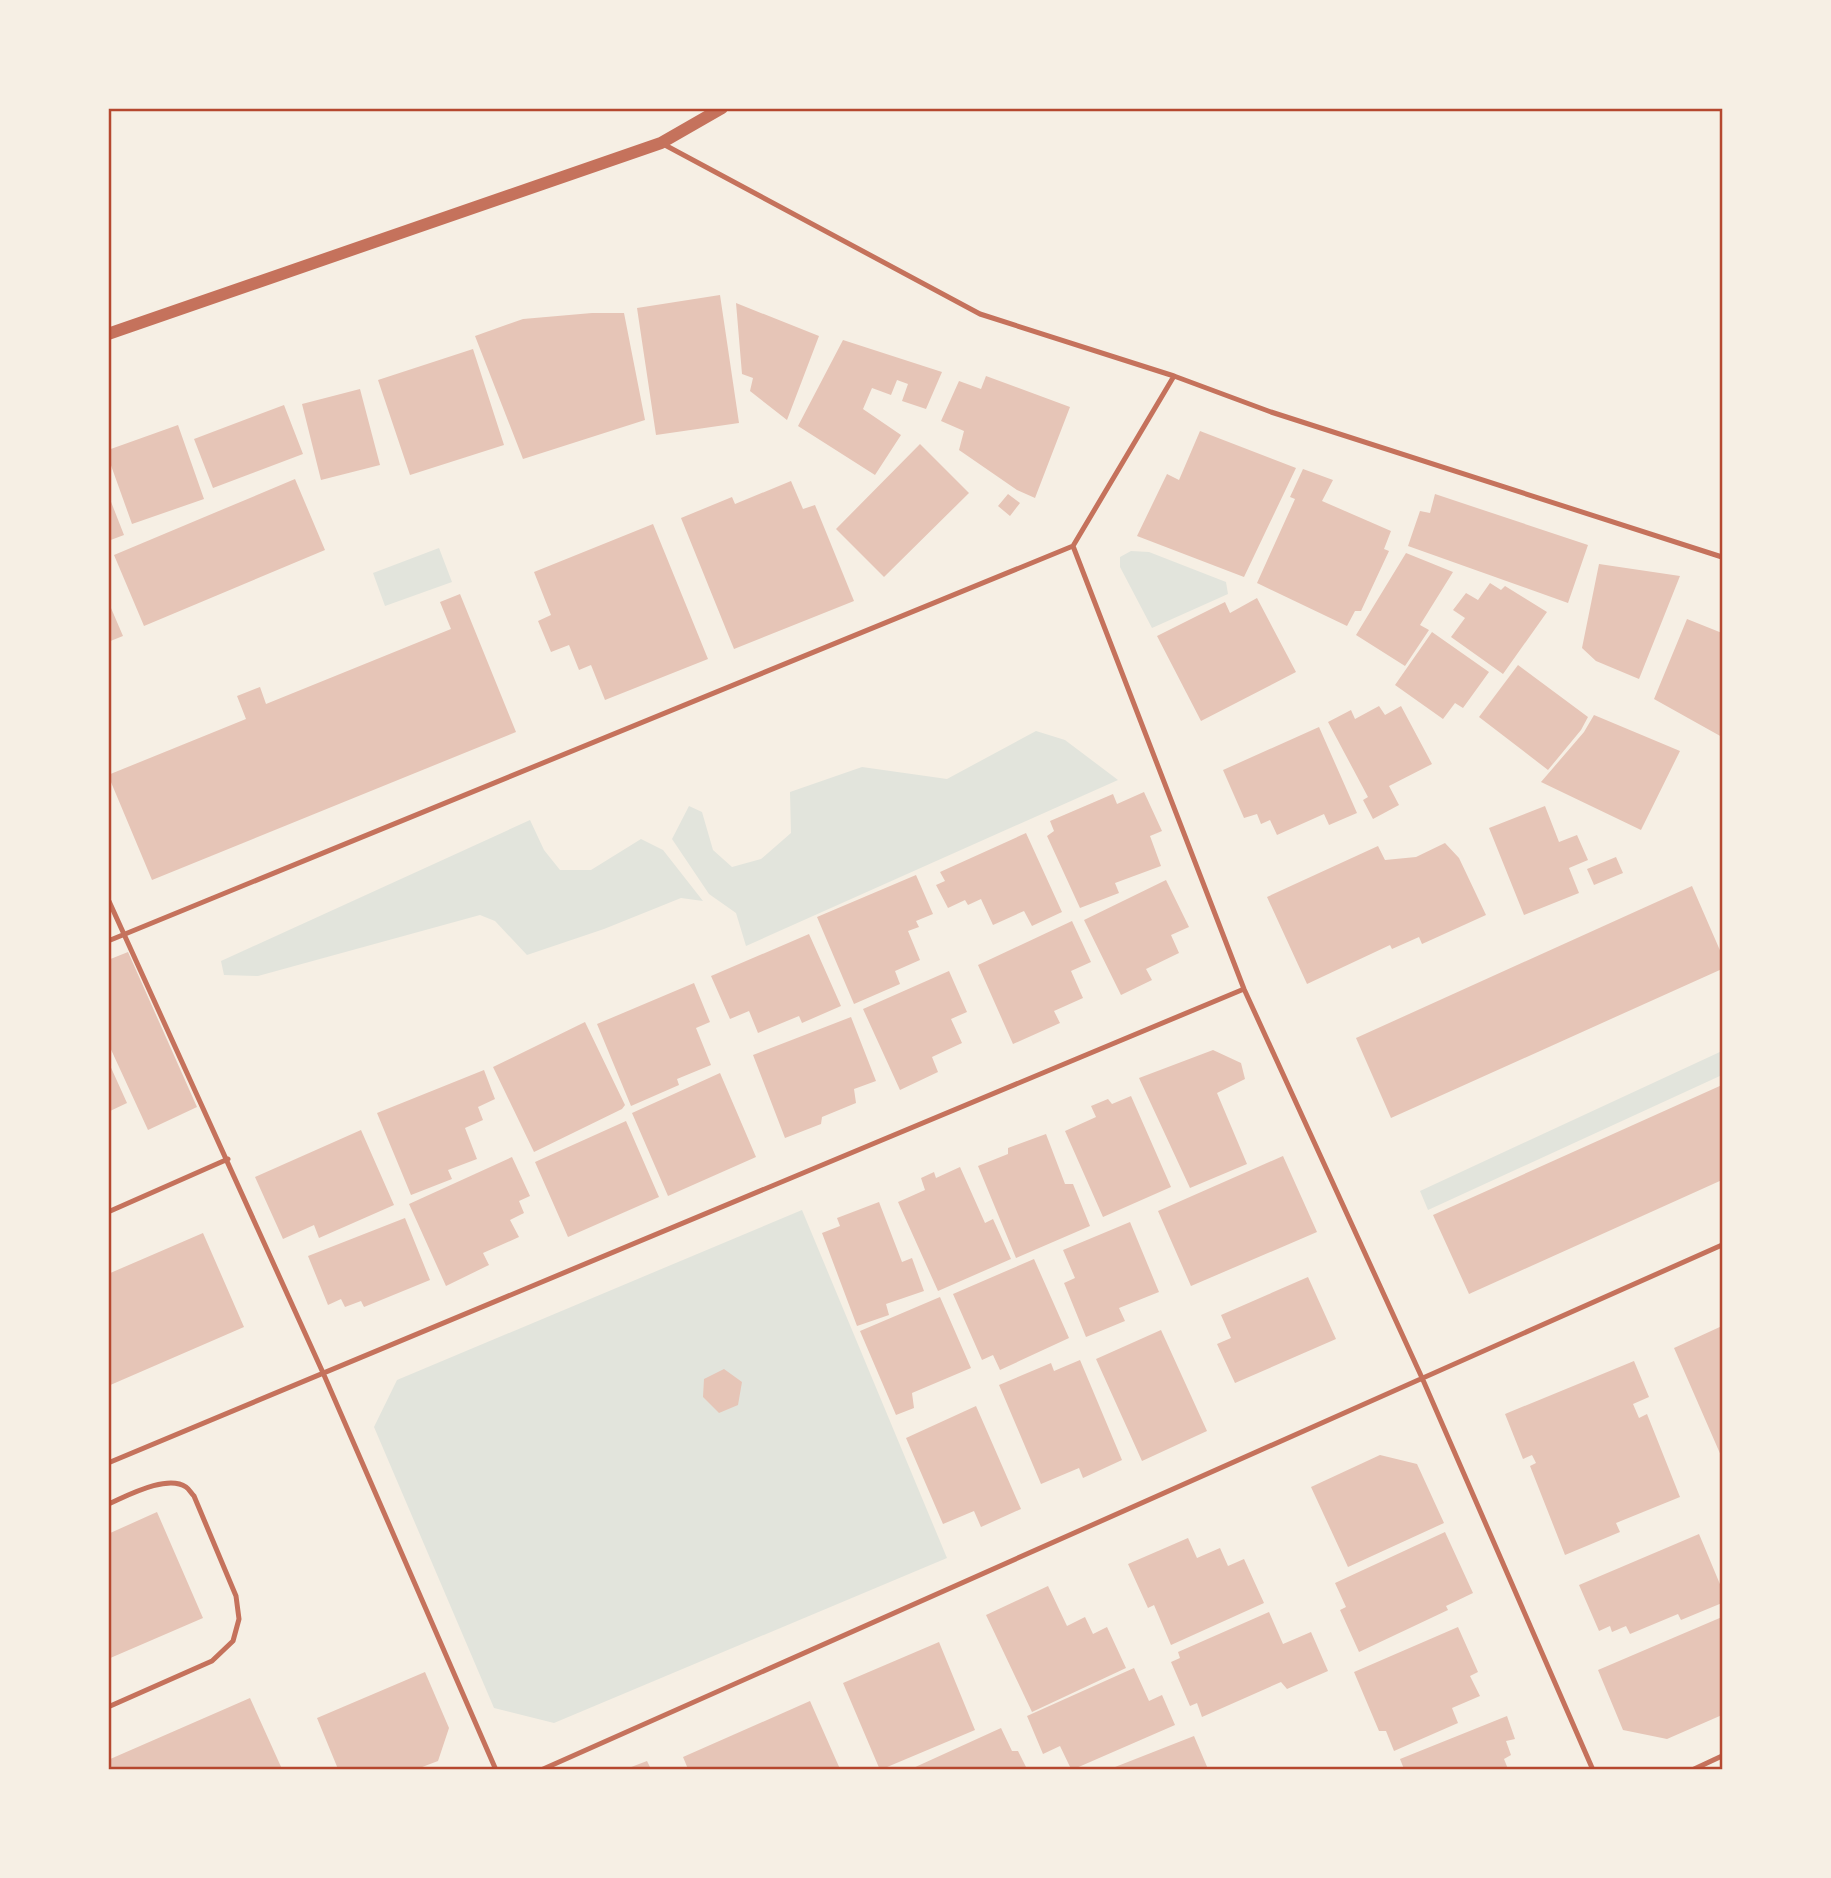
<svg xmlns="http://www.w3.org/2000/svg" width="1831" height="1878" viewBox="0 0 1831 1878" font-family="'Noto Sans',sans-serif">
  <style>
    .green { fill: #e2e4dc }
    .building { fill: #e6c5b7 }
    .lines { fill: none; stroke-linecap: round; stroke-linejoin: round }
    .service { stroke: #c5725c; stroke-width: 5 }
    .tertiary { stroke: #c5725c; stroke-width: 12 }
    .neatline { fill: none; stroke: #b5482f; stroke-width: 2.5 }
  </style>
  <rect width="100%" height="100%" fill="#f6efe4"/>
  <path class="green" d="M 439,548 L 452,582 L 385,606 L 373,573 Z
    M 1131,551 L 1149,552 L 1226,582 L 1228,594 L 1152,628 L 1120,567 L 1120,557 Z
    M 1036,731 L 1065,740 L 1118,780 L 746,946 L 736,913 L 709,894 L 672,839 L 689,806 L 702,812 L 713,850 L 732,867 L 761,859 L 791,833 L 790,792 L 862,767 L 947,779 Z
    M 530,820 L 544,850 L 560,870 L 591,870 L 641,839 L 663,850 L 703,901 L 681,898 L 604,929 L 527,955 L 495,921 L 480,915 L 258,976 L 224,975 L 221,961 Z
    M 1722,1051 L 1722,1075 L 1428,1210 L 1420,1191 Z
    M 802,1210 L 947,1558 L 554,1723 L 494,1708 L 374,1427 L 397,1380 Z"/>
  <path class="building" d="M 720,295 L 739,423 L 656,435 L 637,308 Z
    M 736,303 L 819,336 L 787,420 L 750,391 L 753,378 L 742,374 Z
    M 592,313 L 624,313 L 645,420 L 523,459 L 475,336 L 523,319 Z
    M 843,340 L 942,372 L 926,409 L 902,401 L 908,384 L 897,380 L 891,395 L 872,388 L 863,409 L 901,435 L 875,475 L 798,426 Z
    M 473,349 L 504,445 L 410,475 L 378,380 Z
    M 986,376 L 1070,407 L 1035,498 L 1017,490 L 959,450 L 964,431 L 941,421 L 959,381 L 981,389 Z
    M 360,389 L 380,465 L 321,480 L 302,404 Z
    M 284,405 L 303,454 L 213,488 L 194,439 Z
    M 178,425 L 204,499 L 132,524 L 108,457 L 108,450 Z
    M 1200,431 L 1296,468 L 1244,577 L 1137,536 L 1167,474 L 1179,480 Z
    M 920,444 L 969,493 L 884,577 L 836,529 Z
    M 1303,469 L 1333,480 L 1322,501 L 1391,531 L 1384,549 L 1389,551 L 1361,611 L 1355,611 L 1347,626 L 1257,583 L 1295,499 L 1290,497 Z
    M 295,479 L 325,550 L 144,626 L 114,555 Z
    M 791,481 L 803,509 L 815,505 L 854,601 L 734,649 L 681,518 L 732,497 L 735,504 Z
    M 108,494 L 124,535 L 108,541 Z
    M 1008,494 L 1020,503 L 1010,516 L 998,506 Z
    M 1435,494 L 1588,545 L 1568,603 L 1408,546 L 1420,511 L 1430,513 Z
    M 653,524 L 708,659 L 605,700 L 591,665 L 579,670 L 569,645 L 551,652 L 538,621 L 551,615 L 534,572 Z
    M 1406,553 L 1453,572 L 1420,625 L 1429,630 L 1405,666 L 1356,635 Z
    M 1599,564 L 1680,576 L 1639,679 L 1596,661 L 1582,648 Z
    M 1490,583 L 1501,590 L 1505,586 L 1547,612 L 1503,674 L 1451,637 L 1465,618 L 1453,610 L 1466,593 L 1478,600 Z
    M 460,594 L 516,732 L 152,880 L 108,775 L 246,719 L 237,696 L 260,687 L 266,704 L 451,629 L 440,602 Z
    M 1257,598 L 1296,672 L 1201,721 L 1157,636 L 1225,602 L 1230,613 Z
    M 108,601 L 123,636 L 108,642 Z
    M 1687,619 L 1722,633 L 1722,737 L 1654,699 Z
    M 1432,632 L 1489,672 L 1463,708 L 1455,703 L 1443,719 L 1395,685 Z
    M 1518,665 L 1588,717 L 1581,730 L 1548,770 L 1479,717 Z
    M 1379,706 L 1385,715 L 1401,706 L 1432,764 L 1389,786 L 1399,805 L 1373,819 L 1363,800 L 1368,797 L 1328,722 L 1351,710 L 1355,719 Z
    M 1594,715 L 1680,751 L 1641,830 L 1541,782 L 1584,732 Z
    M 1319,727 L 1357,813 L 1329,825 L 1324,814 L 1277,835 L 1270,820 L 1261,824 L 1257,814 L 1244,818 L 1223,770 Z
    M 1144,792 L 1162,831 L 1150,836 L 1161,866 L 1115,883 L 1119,893 L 1080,908 L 1047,836 L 1054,831 L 1050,821 L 1113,794 L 1117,804 Z
    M 1545,806 L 1559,842 L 1577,835 L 1588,860 L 1569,868 L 1579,893 L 1524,915 L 1489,828 Z
    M 1026,833 L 1062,912 L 1032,926 L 1024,911 L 993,925 L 981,899 L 968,905 L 965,900 L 948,908 L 936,885 L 945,881 L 940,872 Z
    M 1445,843 L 1459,858 L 1486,915 L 1422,944 L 1419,937 L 1392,949 L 1390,945 L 1307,984 L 1267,897 L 1378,846 L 1385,860 L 1416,857 Z
    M 1616,857 L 1623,873 L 1594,885 L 1587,869 Z
    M 916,875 L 933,914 L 916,921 L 919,927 L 908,931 L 920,960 L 895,971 L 900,984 L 854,1004 L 817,917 Z
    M 1166,880 L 1189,927 L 1171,935 L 1179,953 L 1146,969 L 1152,980 L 1121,995 L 1084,920 Z
    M 1692,886 L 1722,955 L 1722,969 L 1391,1118 L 1356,1038 Z
    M 1072,921 L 1091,962 L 1071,971 L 1083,998 L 1054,1011 L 1060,1023 L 1013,1044 L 978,965 Z
    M 809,934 L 841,1006 L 802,1023 L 799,1016 L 758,1033 L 749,1011 L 730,1019 L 711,976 Z
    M 128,952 L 197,1107 L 148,1130 L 108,1043 L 108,960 Z
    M 949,971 L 967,1012 L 951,1019 L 962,1043 L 932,1057 L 938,1072 L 900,1090 L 863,1009 Z
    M 694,983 L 710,1022 L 696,1028 L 711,1065 L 677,1079 L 679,1085 L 631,1106 L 597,1024 Z
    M 851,1017 L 876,1081 L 854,1089 L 856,1103 L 822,1117 L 821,1124 L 785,1138 L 753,1055 Z
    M 585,1022 L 625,1105 L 622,1109 L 534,1152 L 493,1067 Z
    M 1213,1050 L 1241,1063 L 1245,1079 L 1217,1093 L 1247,1164 L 1190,1188 L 1139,1078 Z
    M 108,1061 L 127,1103 L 108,1112 Z
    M 484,1070 L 495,1099 L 478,1107 L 483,1120 L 465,1128 L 477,1159 L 448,1170 L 452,1179 L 411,1195 L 377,1113 Z
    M 720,1073 L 756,1157 L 668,1196 L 632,1113 Z
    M 1722,1085 L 1722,1180 L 1469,1294 L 1433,1215 Z
    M 1131,1096 L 1171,1187 L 1103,1217 L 1065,1131 L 1096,1117 L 1091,1106 L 1108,1099 L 1112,1104 Z
    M 626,1121 L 659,1197 L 568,1237 L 535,1162 Z
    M 361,1130 L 394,1205 L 319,1238 L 314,1225 L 283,1239 L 255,1177 Z
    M 1046,1134 L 1065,1184 L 1073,1184 L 1090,1226 L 1016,1258 L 978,1166 L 1008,1154 L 1008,1148 Z
    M 1283,1156 L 1317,1232 L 1191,1286 L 1158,1211 Z
    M 512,1157 L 530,1196 L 519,1201 L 524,1213 L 510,1220 L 519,1237 L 483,1253 L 489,1265 L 446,1286 L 409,1204 Z
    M 960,1167 L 985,1223 L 993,1219 L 1011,1259 L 938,1291 L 898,1202 L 925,1190 L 921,1178 L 934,1172 L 936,1178 Z
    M 879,1202 L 902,1262 L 912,1258 L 924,1291 L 886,1304 L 889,1315 L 857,1326 L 822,1233 L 840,1226 L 837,1218 Z
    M 405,1218 L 430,1280 L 364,1307 L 361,1301 L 345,1307 L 341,1299 L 328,1305 L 308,1256 Z
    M 1130,1222 L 1159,1292 L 1119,1308 L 1125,1321 L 1086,1337 L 1064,1283 L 1075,1278 L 1063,1250 Z
    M 203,1233 L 244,1327 L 108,1386 L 108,1274 Z
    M 1034,1259 L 1069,1338 L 1000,1370 L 993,1355 L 982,1360 L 953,1294 Z
    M 1308,1277 L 1336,1339 L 1235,1383 L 1217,1344 L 1231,1338 L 1221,1315 Z
    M 940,1297 L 971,1368 L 912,1393 L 914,1408 L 896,1415 L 860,1331 Z
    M 1722,1326 L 1722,1458 L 1674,1348 Z
    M 1161,1330 L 1207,1431 L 1142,1461 L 1096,1359 Z
    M 1080,1360 L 1122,1460 L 1083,1478 L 1079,1468 L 1041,1484 L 999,1385 L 1051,1363 L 1054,1371 Z
    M 1634,1361 L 1649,1397 L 1633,1404 L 1639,1418 L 1647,1414 L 1680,1497 L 1616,1523 L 1620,1532 L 1565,1555 L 1530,1466 L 1536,1463 L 1532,1455 L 1523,1459 L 1505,1414 Z
    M 724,1369 L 742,1382 L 738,1405 L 719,1413 L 703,1397 L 704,1379 Z
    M 976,1406 L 1021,1509 L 981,1527 L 974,1511 L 943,1524 L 906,1438 Z
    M 1380,1455 L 1417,1464 L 1444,1523 L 1348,1567 L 1311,1487 Z
    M 157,1512 L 203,1618 L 108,1659 L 108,1534 Z
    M 1445,1532 L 1473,1593 L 1446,1606 L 1448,1610 L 1359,1652 L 1340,1610 L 1346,1607 L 1335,1583 Z
    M 1699,1534 L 1722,1589 L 1722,1603 L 1681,1620 L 1678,1614 L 1630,1634 L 1626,1626 L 1612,1632 L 1610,1626 L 1599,1631 L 1579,1585 Z
    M 1188,1538 L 1197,1558 L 1220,1548 L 1228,1566 L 1244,1559 L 1264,1603 L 1171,1645 L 1154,1605 L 1148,1608 L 1128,1564 Z
    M 1048,1586 L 1067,1626 L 1085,1617 L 1093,1634 L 1107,1627 L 1126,1668 L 1032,1712 L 986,1615 Z
    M 1269,1612 L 1283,1644 L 1311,1632 L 1328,1671 L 1287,1689 L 1281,1682 L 1202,1717 L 1197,1703 L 1190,1706 L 1171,1662 L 1180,1658 L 1178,1652 Z
    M 1722,1617 L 1722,1715 L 1667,1739 L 1623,1730 L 1598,1670 Z
    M 1458,1627 L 1478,1672 L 1470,1676 L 1480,1696 L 1452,1708 L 1458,1723 L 1394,1751 L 1386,1731 L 1379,1731 L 1354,1672 Z
    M 939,1642 L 975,1730 L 880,1770 L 843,1683 Z
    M 1134,1668 L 1149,1701 L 1162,1695 L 1175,1725 L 1074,1769 L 1071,1769 L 1060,1746 L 1043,1754 L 1027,1716 Z
    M 425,1672 L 449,1728 L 438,1761 L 417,1769 L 338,1769 L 317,1718 Z
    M 250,1698 L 282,1769 L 108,1769 L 108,1760 Z
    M 810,1701 L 840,1769 L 688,1769 L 683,1757 Z
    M 1507,1716 L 1515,1739 L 1506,1741 L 1511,1755 L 1504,1759 L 1508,1769 L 1404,1769 L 1400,1759 Z
    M 1001,1728 L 1012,1751 L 1018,1751 L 1027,1769 L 911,1769 Z
    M 1194,1736 L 1208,1769 L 1110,1769 Z
    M 647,1761 L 651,1769 L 626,1769 Z"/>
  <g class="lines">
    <path class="service" d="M 663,144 L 980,314 L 1174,376 L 1271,412 L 1722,557
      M 1174,376 L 1073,546 L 1244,989 L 1423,1380 L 1593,1770
      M 108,899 L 324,1375 L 496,1770
      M 108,941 L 1073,546
      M 108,1212 L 228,1159
      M 108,1463 L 1244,989
      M 108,1504 C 127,1496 167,1474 186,1487 C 189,1489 191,1493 194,1496 L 236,1596 L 239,1619 L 233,1641 L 212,1661 L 108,1707
      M 541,1770 L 1722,1245
      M 1692,1770 L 1722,1756"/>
    <path class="tertiary" d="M 108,334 L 661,143 L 722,108"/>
  </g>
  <rect width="1831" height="1878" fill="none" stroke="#f6efe4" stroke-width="220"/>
  <rect x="110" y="110" width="1611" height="1658" class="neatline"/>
</svg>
